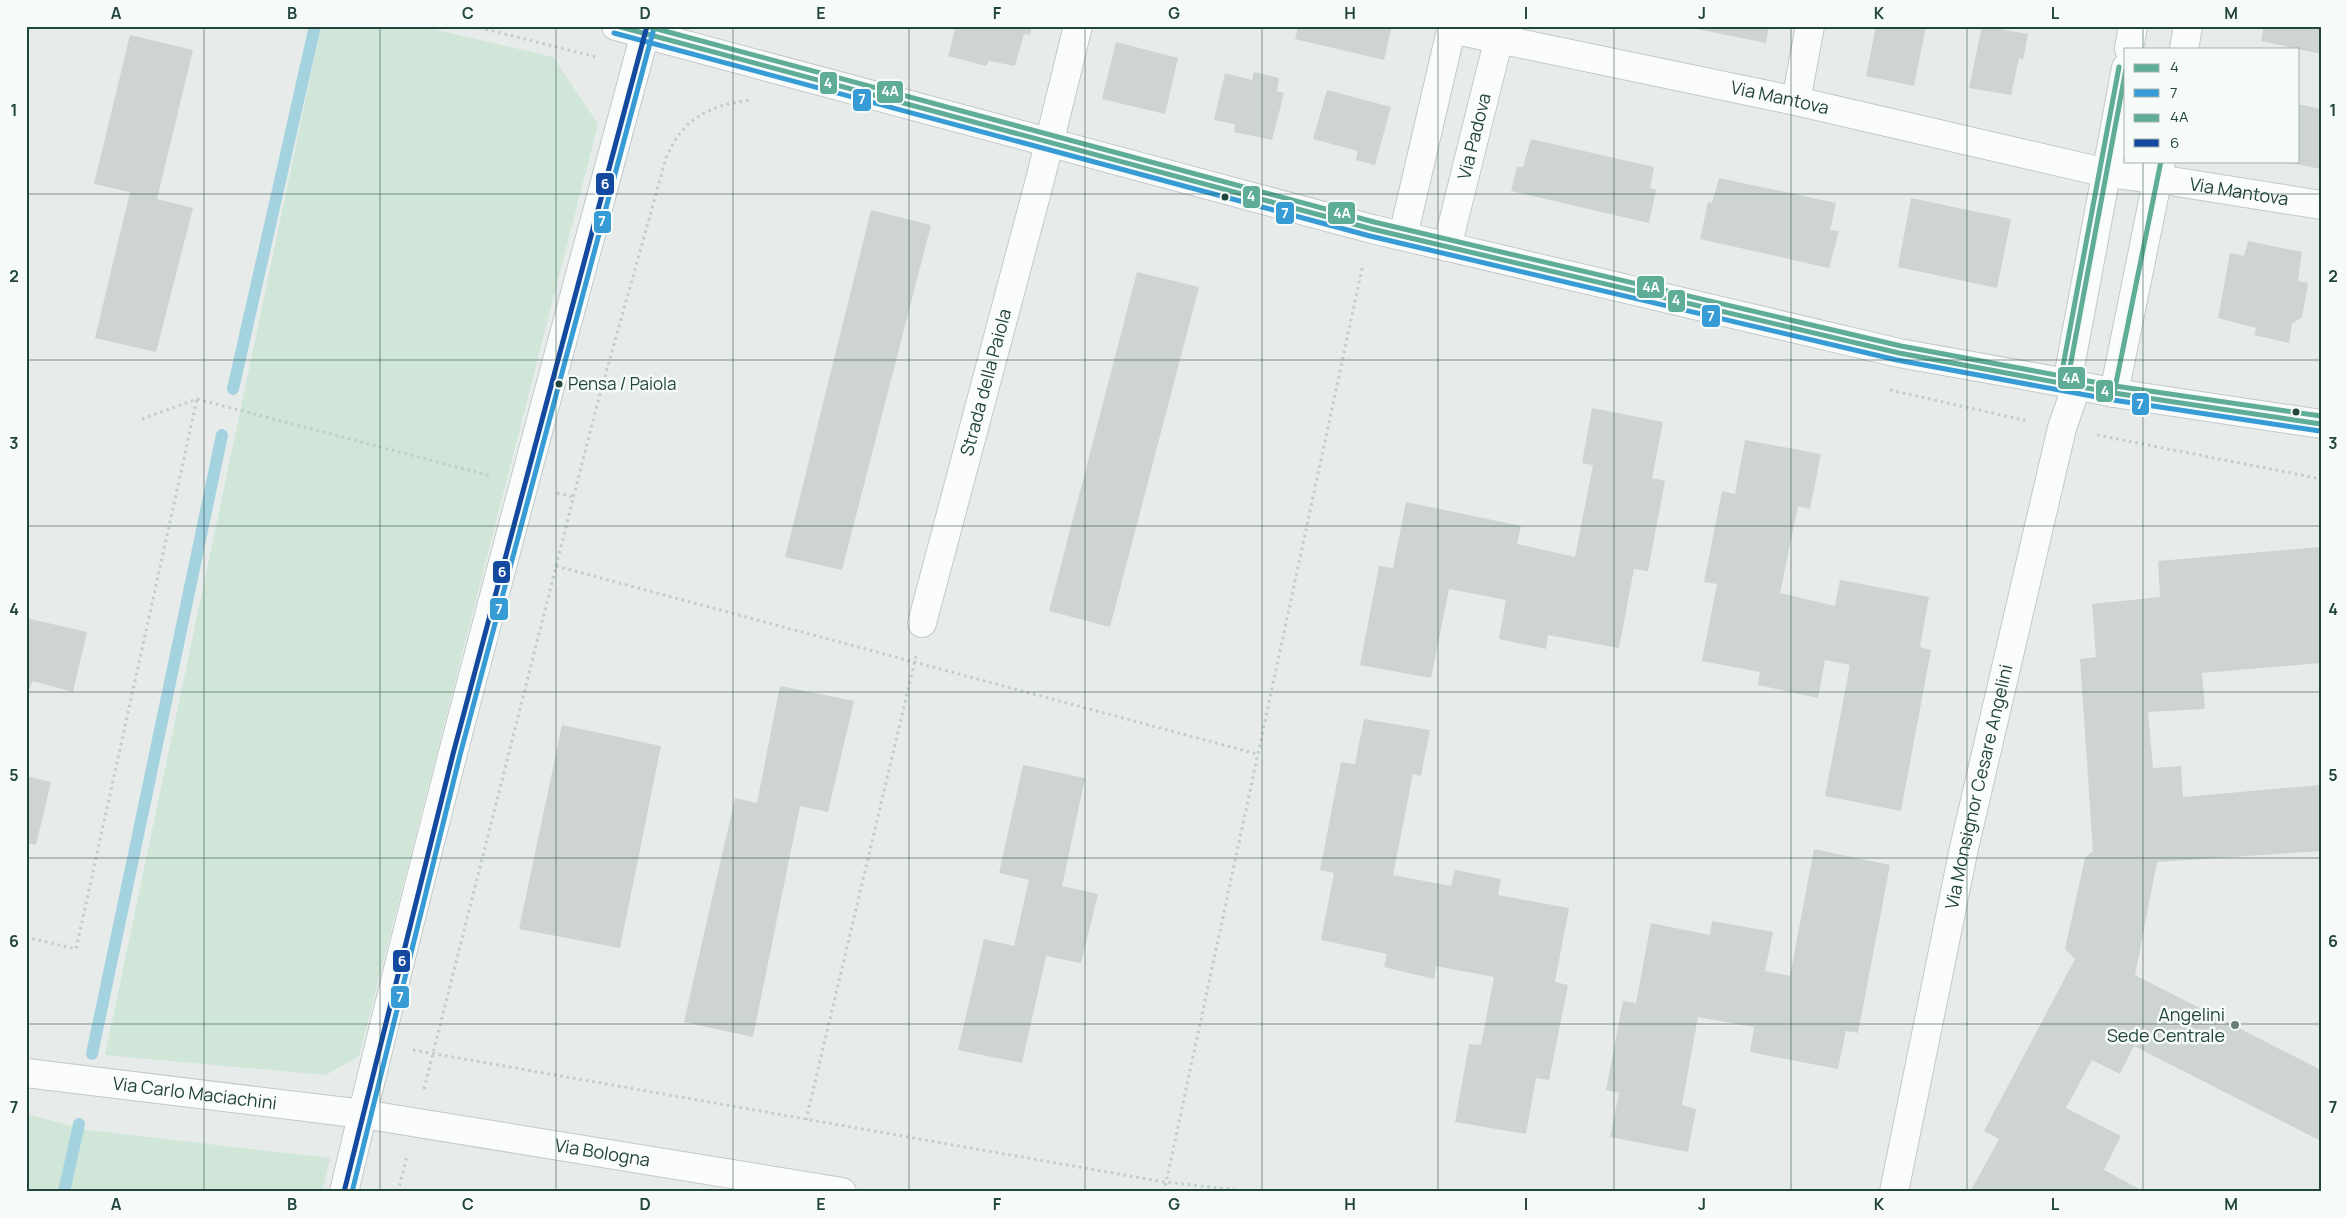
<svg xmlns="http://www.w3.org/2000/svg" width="2347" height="1218" viewBox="0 0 2347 1218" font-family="Manrope,sans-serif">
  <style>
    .green { fill: #cfe6d8 }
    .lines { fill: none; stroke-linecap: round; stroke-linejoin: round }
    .stream { stroke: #a4d2df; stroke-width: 12 }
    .building { fill: #cdd4d2 }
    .street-casing { stroke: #c4c9c7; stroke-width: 30 }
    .secondary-casing { stroke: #c2cac8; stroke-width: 30 }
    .path { stroke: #c2ccca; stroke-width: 3; stroke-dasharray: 2.5 4; stroke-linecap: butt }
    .street { stroke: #fbfcfc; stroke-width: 28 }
    .secondary { stroke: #fbfcfc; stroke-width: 28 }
    .bus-1-casing { stroke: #f6fbf9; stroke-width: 9 }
    .bus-2-casing { stroke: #f6fbf9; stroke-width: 9 }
    .bus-3-casing { stroke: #f6fbf9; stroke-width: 9 }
    .bus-4-casing { stroke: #f6fbf9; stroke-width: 9 }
    .bus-1 { stroke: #5fad97; stroke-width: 5 }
    .bus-2 { stroke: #379cd6; stroke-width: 5 }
    .bus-3 { stroke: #5fad97; stroke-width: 5 }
    .bus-4 { stroke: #13499f; stroke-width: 5 }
    .grid { fill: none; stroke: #21443d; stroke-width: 1; stroke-opacity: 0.55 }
    .bus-dot { fill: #21443d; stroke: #f6fbf9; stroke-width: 2 }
    .poi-dot { fill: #667f7a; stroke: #f6fbf9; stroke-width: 2 }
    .labels { text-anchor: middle; stroke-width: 5; stroke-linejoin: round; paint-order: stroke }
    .bus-label { font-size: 17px; fill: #21443d; stroke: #f6fbf9; text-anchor: start }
    .street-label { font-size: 18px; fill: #21443d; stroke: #f6fbf9 }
    .poi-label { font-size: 18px; fill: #21443d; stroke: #f6fbf9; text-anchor: end }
    .line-badge { stroke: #f6fbf9; stroke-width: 2 }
    .badge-label { font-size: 14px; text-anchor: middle; font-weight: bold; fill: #fff }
    .neatline { fill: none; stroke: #21443d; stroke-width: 2 }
    .grid-label { font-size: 16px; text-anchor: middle; font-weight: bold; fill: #21443d }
  </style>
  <rect width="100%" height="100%" fill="#e7ecea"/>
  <path class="green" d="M 321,26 L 420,26 L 553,57 L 598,124 L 359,1056 L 326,1075 L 105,1055 Z
    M 26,1114 L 87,1130 L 330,1158 L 322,1192 L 26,1192 Z"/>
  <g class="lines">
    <path class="stream" d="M 233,389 L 315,26
      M 92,1054 L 222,435
      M 64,1192 L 79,1124"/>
  </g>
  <path class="building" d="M 956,26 L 1032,26 L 1030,35 L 1024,34 L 1015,66 L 989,61 L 986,66 L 948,56 Z
    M 1298,26 L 1392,26 L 1384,60 L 1295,39 Z
    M 1682,26 L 1769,26 L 1766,43 Z
    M 1876,26 L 1926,26 L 1914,86 L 1866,76 Z
    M 1982,26 L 2028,34 L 2023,60 L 2019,58 L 2011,95 L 1969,88 Z
    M 2264,26 L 2321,26 L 2321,54 L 2261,41 Z
    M 130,35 L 193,50 L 157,199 L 193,208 L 156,352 L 95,338 L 130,192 L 94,184 Z
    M 1116,42 L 1178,58 L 1165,114 L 1102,99 Z
    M 1254,72 L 1279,78 L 1277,91 L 1284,93 L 1272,140 L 1234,132 L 1235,124 L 1214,120 L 1225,73 L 1252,80 Z
    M 1327,90 L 1391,107 L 1375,165 L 1356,160 L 1358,151 L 1313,139 Z
    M 2298,104 L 2321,109 L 2321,169 L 2286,162 L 2298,161 Z
    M 1531,139 L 1654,167 L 1650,188 L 1656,190 L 1649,223 L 1511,191 L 1517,167 L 1523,167 Z
    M 1719,178 L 1836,203 L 1830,230 L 1839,231 L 1829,268 L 1700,239 L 1708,202 L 1712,203 Z
    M 1911,198 L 2011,219 L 1997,288 L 1898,267 Z
    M 871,210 L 931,225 L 842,570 L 785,557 Z
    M 2248,241 L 2302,252 L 2298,281 L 2308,283 L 2302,317 L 2292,324 L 2289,343 L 2254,335 L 2256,328 L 2218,318 L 2230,253 L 2244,256 Z
    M 1137,272 L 1199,287 L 1110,627 L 1049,611 Z
    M 1592,408 L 1663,422 L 1652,478 L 1665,481 L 1648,571 L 1634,569 L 1619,648 L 1548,635 L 1546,649 L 1499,639 L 1506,600 L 1449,589 L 1431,678 L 1360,665 L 1379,566 L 1393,568 L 1406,502 L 1521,526 L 1517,544 L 1575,557 L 1593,465 L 1582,463 Z
    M 1745,440 L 1821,454 L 1810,509 L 1798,506 L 1780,593 L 1835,606 L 1840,580 L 1929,597 L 1920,647 L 1931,650 L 1901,811 L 1825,796 L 1850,665 L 1825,660 L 1818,698 L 1758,685 L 1760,672 L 1702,661 L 1717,584 L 1704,582 L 1722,491 L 1735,494 Z
    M 2321,547 L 2321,663 L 2202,673 L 2205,709 L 2148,712 L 2153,768 L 2181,766 L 2183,797 L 2321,785 L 2321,851 L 2157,862 L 2135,975 L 2321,1070 L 2321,1141 L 2134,1046 L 2120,1074 L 2092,1060 L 2066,1108 L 2121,1136 L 2104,1170 L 2145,1192 L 1970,1192 L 1999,1139 L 1984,1131 L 2075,959 L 2065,949 L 2085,858 L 2093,851 L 2080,659 L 2096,657 L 2092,604 L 2160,597 L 2158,561 Z
    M 26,618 L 87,632 L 73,692 L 33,681 L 26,696 Z
    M 780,686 L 854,701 L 828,812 L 800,806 L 753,1037 L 684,1022 L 735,798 L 757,803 Z
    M 1364,719 L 1430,730 L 1421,776 L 1413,774 L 1393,875 L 1451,886 L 1455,870 L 1501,879 L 1498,895 L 1569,908 L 1555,982 L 1568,985 L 1549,1080 L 1536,1078 L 1526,1134 L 1455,1122 L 1469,1044 L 1481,1045 L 1494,977 L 1436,966 L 1434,979 L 1384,967 L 1387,954 L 1321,940 L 1334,873 L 1320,870 L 1341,762 L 1355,764 Z
    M 562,725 L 661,746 L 620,948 L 519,929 Z
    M 1023,765 L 1085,778 L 1062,886 L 1098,894 L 1081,963 L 1046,956 L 1022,1063 L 958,1050 L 984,939 L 1014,946 L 1029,880 L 999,873 Z
    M 26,776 L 51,782 L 36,845 L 26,843 Z
    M 1814,849 L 1890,865 L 1858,1033 L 1846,1031 L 1838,1069 L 1750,1052 L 1754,1027 L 1698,1017 L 1682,1105 L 1696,1109 L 1688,1152 L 1610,1137 L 1619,1093 L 1606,1090 L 1623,1001 L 1636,1003 L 1651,923 L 1710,935 L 1712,921 L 1773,932 L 1765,971 L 1790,976 Z"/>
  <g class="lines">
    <defs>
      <g id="street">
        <path id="s1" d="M 1451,29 L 1796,101 L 2107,173 L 2158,179 L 2321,205"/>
        <path d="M 645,34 L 1372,229 L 1899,353 L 2067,383 L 2114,393 L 2321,424"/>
        <path d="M 2129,49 L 2133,26"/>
        <path d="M 2184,49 L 2188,26"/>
        <path d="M 1796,101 L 1810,26"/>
        <path d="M 1403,236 L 1452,26"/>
        <path id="s2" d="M 1447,247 L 1502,26"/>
        <path d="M 2067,383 L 2126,68"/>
        <path d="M 2114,393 L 2161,162"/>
        <path id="s3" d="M 922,623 L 1041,176 L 1078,26"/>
        <path id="s4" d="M 26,1073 L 363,1114 L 842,1192"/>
        <path id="s5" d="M 1894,1192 L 1964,848 L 2062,428 L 2077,385"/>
      </g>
      <path id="secondary" d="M 616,26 L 645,34
        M 344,1192 C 436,801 543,414 647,26"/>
    </defs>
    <use href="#street" class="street-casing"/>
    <use href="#secondary" class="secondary-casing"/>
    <path class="path" d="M 473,26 L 596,57
      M 1890,390 L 2028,421
      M 142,419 L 197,399 L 491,476
      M 2097,435 L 2321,479
      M 557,493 L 574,497
      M 556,566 L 1257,754
      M 26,937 L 76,949 L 197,399
      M 413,1050 L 1164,1182 L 1256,1192
      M 424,1089 L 594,416 L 666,158 C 683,118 708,106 750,100
      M 806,1120 L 916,656
      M 398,1192 L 407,1156
      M 1164,1192 L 1363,264"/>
    <use href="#street" class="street"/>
    <use href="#secondary" class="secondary"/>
    <defs>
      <path id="bus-1" d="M 617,26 L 1372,229 L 1899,353 L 2114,393 L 2321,424
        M 2067,383 L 2126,69
        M 2114,393 L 2161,161"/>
      <path id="bus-2" d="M 614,33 L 1370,236 L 1897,360 L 2113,400 L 2320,431
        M 352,1192 L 460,755 L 654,28"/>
      <path id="bus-3" d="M 646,26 L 1374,222 L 1901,346 L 2115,386 L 2321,416
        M 2060,382 L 2119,67"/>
      <path id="bus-4" d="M 344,1192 L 453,754 L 647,26"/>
    </defs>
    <use href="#bus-1" class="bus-1-casing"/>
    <use href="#bus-2" class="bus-2-casing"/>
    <use href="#bus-3" class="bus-3-casing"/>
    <use href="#bus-4" class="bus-4-casing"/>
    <use href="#bus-1" class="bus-1"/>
    <use href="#bus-2" class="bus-2"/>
    <use href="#bus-3" class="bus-3"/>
    <use href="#bus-4" class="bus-4"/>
  </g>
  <path class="grid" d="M 204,26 L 204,1192M 380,26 L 380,1192M 556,26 L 556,1192M 733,26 L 733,1192M 909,26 L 909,1192M 1085,26 L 1085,1192M 1262,26 L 1262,1192M 1438,26 L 1438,1192M 1614,26 L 1614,1192M 1791,26 L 1791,1192M 1967,26 L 1967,1192M 2143,26 L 2143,49M 2143,161 L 2143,1192M 26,194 L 2321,194M 26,360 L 2321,360M 26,526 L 2321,526M 26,692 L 2321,692M 26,858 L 2321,858M 26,1024 L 2321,1024"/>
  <g class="bus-dot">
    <circle cx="1225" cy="197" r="4.5"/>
    <circle cx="559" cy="384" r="4.5"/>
    <circle cx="2296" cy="412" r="4.5"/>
  </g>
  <circle class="poi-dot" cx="2235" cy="1025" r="5"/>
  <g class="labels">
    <g class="bus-label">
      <text x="568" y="390">Pensa / Paiola</text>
    </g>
    <g class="street-label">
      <text dy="6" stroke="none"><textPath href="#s1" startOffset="336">Via Mantova</textPath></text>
      <text dy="6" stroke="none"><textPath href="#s2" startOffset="114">Via Padova</textPath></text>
      <text dy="6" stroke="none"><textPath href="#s1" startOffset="805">Via Mantova</textPath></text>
      <text dy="6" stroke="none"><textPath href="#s3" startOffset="249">Strada della Paiola</textPath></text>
      <text dy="6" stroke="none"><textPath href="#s5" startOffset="414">Via Monsignor Cesare Angelini</textPath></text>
      <text dy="6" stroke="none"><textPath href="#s4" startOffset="170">Via Carlo Maciachini</textPath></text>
      <text dy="6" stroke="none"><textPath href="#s4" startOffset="582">Via Bologna</textPath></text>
    </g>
    <g class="poi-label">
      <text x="2225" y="1021">Angelini<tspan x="2225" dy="21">Sede Centrale</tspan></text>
    </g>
  </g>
  <g class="line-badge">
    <rect x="819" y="71" width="19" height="24" rx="5" fill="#5fad97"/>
    <rect x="876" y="80" width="28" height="24" rx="5" fill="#5fad97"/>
    <rect x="852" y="88" width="20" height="24" rx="5" fill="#379cd6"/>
    <rect x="595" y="172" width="20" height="24" rx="5" fill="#13499f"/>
    <rect x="1242" y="185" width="19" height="24" rx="5" fill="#5fad97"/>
    <rect x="1275" y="201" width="20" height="24" rx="5" fill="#379cd6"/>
    <rect x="1327" y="201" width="29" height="24" rx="5" fill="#5fad97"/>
    <rect x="593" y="210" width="19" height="24" rx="5" fill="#379cd6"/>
    <rect x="1636" y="275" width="29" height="24" rx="5" fill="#5fad97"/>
    <rect x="1667" y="289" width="19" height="24" rx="5" fill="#5fad97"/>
    <rect x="1701" y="304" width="20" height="24" rx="5" fill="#379cd6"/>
    <rect x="2057" y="366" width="29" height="24" rx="5" fill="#5fad97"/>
    <rect x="2095" y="379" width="19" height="24" rx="5" fill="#5fad97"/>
    <rect x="2131" y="392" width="19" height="24" rx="5" fill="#379cd6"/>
    <rect x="492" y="560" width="19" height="24" rx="5" fill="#13499f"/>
    <rect x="489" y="597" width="20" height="24" rx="5" fill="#379cd6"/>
    <rect x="392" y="949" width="19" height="24" rx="5" fill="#13499f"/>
    <rect x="390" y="985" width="20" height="24" rx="5" fill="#379cd6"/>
  </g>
  <g class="badge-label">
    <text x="828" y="88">4</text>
    <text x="890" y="96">4A</text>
    <text x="862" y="104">7</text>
    <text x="605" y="189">6</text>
    <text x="1251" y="201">4</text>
    <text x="1285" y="218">7</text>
    <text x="1342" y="218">4A</text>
    <text x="602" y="226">7</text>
    <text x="1651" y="292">4A</text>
    <text x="1676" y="305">4</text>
    <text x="1711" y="321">7</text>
    <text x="2071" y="383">4A</text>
    <text x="2105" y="396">4</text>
    <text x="2140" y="409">7</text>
    <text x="502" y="577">6</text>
    <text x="499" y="614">7</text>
    <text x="402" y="966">6</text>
    <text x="400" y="1002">7</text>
  </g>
  <rect width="2347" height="1218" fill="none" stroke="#f6fbf9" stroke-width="55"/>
  <rect x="2124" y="48" width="175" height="115" fill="#f6fbf9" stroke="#a1b2ae"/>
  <rect x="2134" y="64" width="25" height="8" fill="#5fad97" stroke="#a1b2ae"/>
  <text x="2170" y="72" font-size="15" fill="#21443d">4</text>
  <rect x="2134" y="89" width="25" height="8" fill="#379cd6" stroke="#a1b2ae"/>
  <text x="2170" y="98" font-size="15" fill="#21443d">7</text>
  <rect x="2134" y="114" width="25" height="8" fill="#5fad97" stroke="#a1b2ae"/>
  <text x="2170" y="122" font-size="15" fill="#21443d">4A</text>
  <rect x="2134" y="139" width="25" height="8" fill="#13499f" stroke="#a1b2ae"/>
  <text x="2170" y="148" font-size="15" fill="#21443d">6</text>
  <rect x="28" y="28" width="2292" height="1162" class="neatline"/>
  <g class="grid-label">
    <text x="116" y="19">A</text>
    <text x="292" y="19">B</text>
    <text x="468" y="19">C</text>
    <text x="645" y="19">D</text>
    <text x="821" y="19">E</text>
    <text x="997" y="19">F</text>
    <text x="1174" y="19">G</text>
    <text x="1350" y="19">H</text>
    <text x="1526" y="19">I</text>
    <text x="1702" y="19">J</text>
    <text x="1879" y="19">K</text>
    <text x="2055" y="19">L</text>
    <text x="2231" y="19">M</text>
    <text x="14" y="116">1</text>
    <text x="2333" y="116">1</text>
    <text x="14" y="282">2</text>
    <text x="2333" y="282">2</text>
    <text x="14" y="449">3</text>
    <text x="2333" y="449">3</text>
    <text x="14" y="615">4</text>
    <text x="2333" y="615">4</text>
    <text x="14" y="781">5</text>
    <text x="2333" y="781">5</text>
    <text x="14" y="947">6</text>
    <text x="2333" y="947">6</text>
    <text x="14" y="1113">7</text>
    <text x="2333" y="1113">7</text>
    <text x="116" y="1210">A</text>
    <text x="292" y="1210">B</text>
    <text x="468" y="1210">C</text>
    <text x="645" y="1210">D</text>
    <text x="821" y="1210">E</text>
    <text x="997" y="1210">F</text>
    <text x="1174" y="1210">G</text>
    <text x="1350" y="1210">H</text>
    <text x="1526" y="1210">I</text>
    <text x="1702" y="1210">J</text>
    <text x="1879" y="1210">K</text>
    <text x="2055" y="1210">L</text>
    <text x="2231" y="1210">M</text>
  </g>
</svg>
